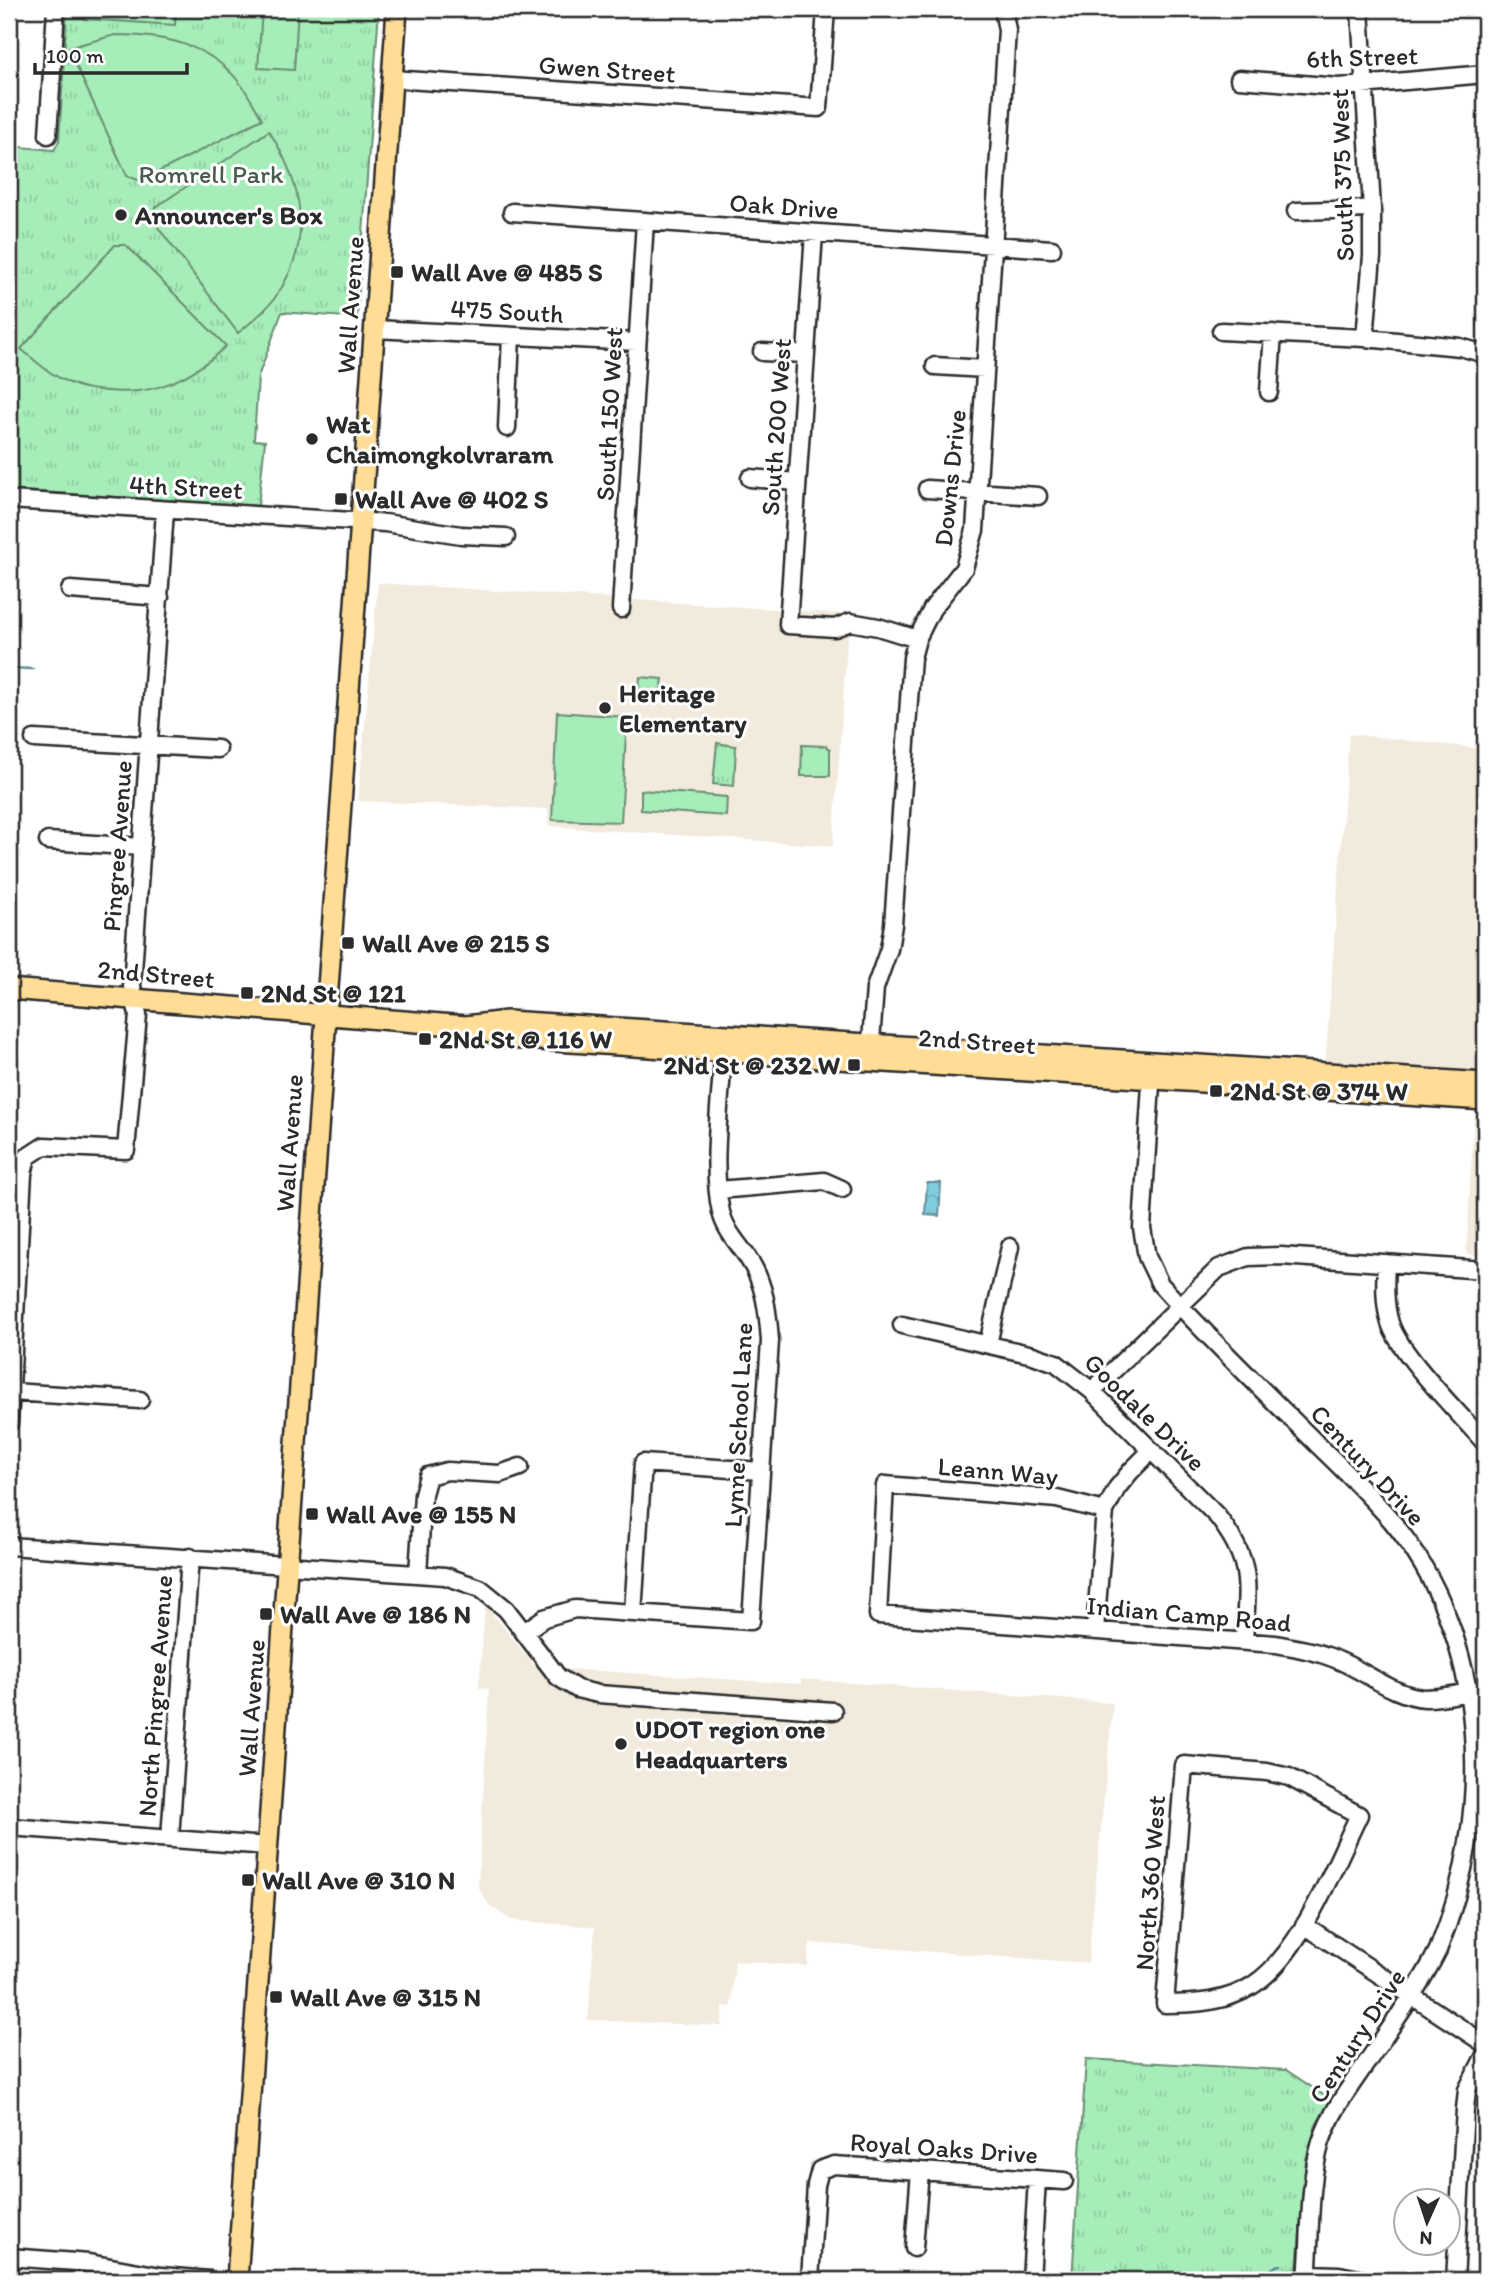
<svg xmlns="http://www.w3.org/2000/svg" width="1494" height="2289" viewBox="0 0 1494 2289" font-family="Itim,sans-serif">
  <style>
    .built { fill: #f2eadc }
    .grass { fill: url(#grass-tufts); stroke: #688c72; stroke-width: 2 }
    .pitch { fill: #a6edb9; stroke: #688c72; stroke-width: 2 }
    .water { fill: url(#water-waves); stroke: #5e8c97; stroke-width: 2 }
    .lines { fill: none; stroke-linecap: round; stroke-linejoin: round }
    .stream { stroke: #5e8c97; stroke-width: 2.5 }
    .minor-casing { stroke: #2b2b2b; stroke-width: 21 }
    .major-casing { stroke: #2b2b2b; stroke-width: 24 }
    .minor { stroke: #fff; stroke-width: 16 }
    .major { stroke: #ffdd96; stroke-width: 19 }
    .poi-dot { fill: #2b2b2b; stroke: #fff; stroke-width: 2.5 }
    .labels { text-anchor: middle; stroke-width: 6; stroke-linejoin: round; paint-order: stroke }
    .street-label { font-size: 26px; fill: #2b2b2b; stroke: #fff }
    .park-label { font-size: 26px; fill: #4a5c4e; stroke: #fff }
    .poi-label { font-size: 26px; font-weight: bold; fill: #2b2b2b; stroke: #fff; text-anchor: start }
  </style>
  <defs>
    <pattern id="grass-tufts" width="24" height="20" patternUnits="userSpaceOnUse" patternTransform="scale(1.75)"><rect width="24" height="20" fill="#a6edb9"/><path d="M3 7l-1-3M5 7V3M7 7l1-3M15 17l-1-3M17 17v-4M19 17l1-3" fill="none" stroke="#8fcb9f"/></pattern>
    <pattern id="water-waves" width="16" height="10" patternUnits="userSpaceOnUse" patternTransform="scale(1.75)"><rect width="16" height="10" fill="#80cddf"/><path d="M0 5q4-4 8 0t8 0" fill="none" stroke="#6fb0c0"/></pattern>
  </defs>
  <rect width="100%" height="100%" fill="#fff"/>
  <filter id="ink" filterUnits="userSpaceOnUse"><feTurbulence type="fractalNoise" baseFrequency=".0143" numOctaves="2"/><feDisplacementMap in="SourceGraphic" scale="14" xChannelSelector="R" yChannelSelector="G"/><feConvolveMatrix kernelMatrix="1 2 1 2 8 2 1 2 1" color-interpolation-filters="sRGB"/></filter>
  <g filter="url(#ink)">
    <path class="built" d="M 378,583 L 849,614 L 833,846 L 548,826 L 548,809 L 358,801 Z
      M 1349,734 L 1485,749 L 1485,1080 L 1325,1070 Z
      M 1474,1117 L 1485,1117 L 1485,1256 L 1466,1254 Z
      M 485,1605 L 536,1667 L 801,1684 L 801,1679 L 1113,1703 L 1088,1963 L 810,1943 L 807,1966 L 735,1961 L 731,2007 L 723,2006 L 722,2026 L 588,2020 L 595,1927 L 511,1920 L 489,1905 L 478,1886 L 489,1689 L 479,1688 Z"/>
    <path class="grass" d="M 67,9 L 379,9 L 357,318 L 282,312 L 258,377 L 254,440 L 265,441 L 258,506 L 9,490 L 9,146 L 54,150 L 59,141 Z
      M 640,677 L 663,679 L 660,697 L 638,696 Z
      M 717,743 L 736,746 L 734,786 L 713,784 Z
      M 1086,2059 L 1286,2070 L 1331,2100 L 1316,2125 L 1306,2159 L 1296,2280 L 1072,2280 Z"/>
    <path class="pitch" d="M 84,9 L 176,9 L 175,25 L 84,19 Z
      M 262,9 L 298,9 L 294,70 L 258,68 Z
      M 115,35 C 162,35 208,43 239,82 C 248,93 255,107 262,119 L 141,181 L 127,176 L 68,48 Z
      M 269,131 C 304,186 315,243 274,299 C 264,313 251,322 238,333 L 154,222 L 156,207 Z
      M 115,245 L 126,245 L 226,346 C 192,378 155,396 108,391 C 95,390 82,389 70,383 C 52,376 36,362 21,349 Z
      M 557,712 L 627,717 L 621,822 L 552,820 Z
      M 802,745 L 826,746 L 830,749 L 830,776 L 801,776 Z
      M 641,790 L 727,797 L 726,816 L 641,810 Z"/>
    <path class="water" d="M 927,1183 L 941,1183 L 939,1216 L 925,1215 Z"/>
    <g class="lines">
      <path class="stream" d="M 9,668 L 33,669
        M 1238,2280 L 1261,2277 L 1276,2266 L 1281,2265"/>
      <defs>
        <path id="minor" d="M 1360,9 L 1372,209 L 1372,256 L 1365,338
          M 392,79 L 819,108 L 826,9
          M 1239,79 L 1339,87 L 1485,74
          M 48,135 L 56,9
          M 1296,211 L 1372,209
          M 512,212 L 1052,249
          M 814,233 L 788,625 L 835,628 L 850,622 L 878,627 L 917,639
          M 374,329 L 637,342
          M 1221,331 L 1365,338 L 1460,347 L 1485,354
          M 762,352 L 806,354
          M 935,366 L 985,369
          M 1269,392 L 1273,333
          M 507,428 L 511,336
          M 750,478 L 797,482
          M 927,489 L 1038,496
          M 9,500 L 385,523 L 461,535 L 506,537
          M 70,590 L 160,597
          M 621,609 L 645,221
          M 34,739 L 218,749
          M 48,841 L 142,847
          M 870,1055 L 875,988 L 889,949 L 893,925 L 912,658 L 917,639 L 932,609 L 964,568 L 975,530 L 1007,30 L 1003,9
          M 1152,1068 L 1142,1228 L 1147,1257 L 1160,1284 C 1210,1340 1265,1392 1318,1445 C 1343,1469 1368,1494 1391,1520 C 1490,1639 1494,1812 1438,1950 C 1418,1990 1392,2025 1367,2062 C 1349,2088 1331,2112 1321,2142 C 1308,2185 1311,2235 1307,2280
          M 718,1190 L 824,1181 L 842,1189
          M 1386,1263 C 1385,1283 1384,1303 1390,1323 C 1400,1355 1461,1415 1485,1443
          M 902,1325 L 1033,1355 L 1056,1363 L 1092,1391 L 1217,1516 C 1254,1563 1247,1585 1244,1641
          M 988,1344 L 1010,1247
          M 1092,1391 L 1219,1268 L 1248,1257 L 1281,1256 L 1485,1270
          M 11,1392 L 140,1400
          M 9,1423 L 23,1174 L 27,1157 L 44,1146 L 126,1150 L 138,1015 L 132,986 L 165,511
          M 1105,1511 L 1057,1499 L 885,1485 L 878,1615 L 1276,1644 C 1298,1648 1320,1652 1340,1661 C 1368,1673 1395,1696 1425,1698 C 1446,1698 1466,1692 1485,1689
          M 9,1546 L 445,1576 L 480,1588 L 506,1609 L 558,1677 L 577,1689 L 598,1694 L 833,1711
          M 418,1574 L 423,1494 L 428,1476 L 447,1471 L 500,1474 L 520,1467
          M 633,1613 L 643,1463 L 761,1471
          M 1095,1630 L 1105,1511 L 1117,1488 L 1131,1471 L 1151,1451
          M 524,1632 L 544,1618 L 575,1609 L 751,1621 L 770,1341 C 768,1312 765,1283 748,1258 C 738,1243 725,1230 721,1212 C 710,1164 722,1091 724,1040
          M 1184,1765 L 1267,1772 L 1289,1777 L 1359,1815 C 1334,1866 1301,1954 1253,1985 C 1228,2002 1194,2004 1165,2004 Z
          M 9,1827 L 268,1846
          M 170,1838 L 190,1557
          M 1304,1925 L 1485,2044
          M 914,2248 L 920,2171
          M 9,2257 L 89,2263 L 161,2276 L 210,2280
          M 1308,2274 L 1339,2275 L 1364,2280
          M 810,2280 L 816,2185 L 820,2170 L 834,2165 L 1064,2181
          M 1031,2280 L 1037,2179
          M 1455,2280 L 1465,2109 L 1467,2090 L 1485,2055"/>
        <path id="major" d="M 9,989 L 466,1026 L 507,1021 L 1485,1083
          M 474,1028 L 507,1038 L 1485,1100
          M 237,2280 L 397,9"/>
      </defs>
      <use href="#minor" class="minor-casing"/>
      <use href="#major" class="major-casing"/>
      <use href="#minor" class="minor"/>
      <use href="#major" class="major"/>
    </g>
  </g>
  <g class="poi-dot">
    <circle cx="121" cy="215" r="7"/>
    <rect x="390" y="265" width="14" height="14" rx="3.5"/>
    <circle cx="312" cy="439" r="7"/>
    <rect x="334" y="492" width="14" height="14" rx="3.5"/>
    <circle cx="605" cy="708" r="7"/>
    <rect x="341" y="936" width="14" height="14" rx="3.5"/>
    <rect x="240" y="986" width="14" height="14" rx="3.5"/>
    <rect x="418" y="1032" width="14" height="14" rx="3.5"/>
    <rect x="847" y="1058" width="14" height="14" rx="3.5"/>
    <rect x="1209" y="1084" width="14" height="14" rx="3.5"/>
    <rect x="305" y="1507" width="14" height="14" rx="3.5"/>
    <rect x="259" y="1607" width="14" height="14" rx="3.5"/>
    <circle cx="621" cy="1744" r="7"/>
    <rect x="241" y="1873" width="14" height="14" rx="3.5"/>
    <rect x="269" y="1990" width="14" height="14" rx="3.5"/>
  </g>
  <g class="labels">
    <g class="street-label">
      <text transform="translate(1362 57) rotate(-2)" y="9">6th Street</text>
      <text transform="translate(607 69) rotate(4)" y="9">Gwen Street</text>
      <text transform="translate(1342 175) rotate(-92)" y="9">South 375 West</text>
      <text transform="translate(784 206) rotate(4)" y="9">Oak Drive</text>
      <text transform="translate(350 305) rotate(-86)" y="9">Wall Avenue</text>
      <text transform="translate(507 311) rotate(3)" y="9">475 South</text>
      <text transform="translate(609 414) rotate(-87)" y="9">South 150 West</text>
      <text transform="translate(776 427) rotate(-86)" y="9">South 200 West</text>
      <text transform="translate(950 478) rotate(-84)" y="9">Downs Drive</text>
      <text transform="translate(186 487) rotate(3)" y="9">4th Street</text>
      <text transform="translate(117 846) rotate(-86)" y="9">Pingree Avenue</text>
      <text transform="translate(156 974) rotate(5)" y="9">2nd Street</text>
      <text transform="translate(977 1041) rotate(4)" y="9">2nd Street</text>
      <text transform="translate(289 1143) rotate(-86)" y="9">Wall Avenue</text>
      <text transform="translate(1145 1412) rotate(44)" y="9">Goodale Drive</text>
      <text transform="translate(738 1425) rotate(-87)" y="9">Lynne School Lane</text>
      <text transform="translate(1368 1465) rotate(47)" y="9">Century Drive</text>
      <text transform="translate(998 1471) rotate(5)" y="9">Leann Way</text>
      <text transform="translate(1189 1614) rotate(5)" y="9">Indian Camp Road</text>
      <text transform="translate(155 1696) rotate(-86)" y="9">North Pingree Avenue</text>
      <text transform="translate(251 1708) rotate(-86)" y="9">Wall Avenue</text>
      <text transform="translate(1150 1883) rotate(-86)" y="9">North 360 West</text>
      <text transform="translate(1357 2036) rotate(-57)" y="9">Century Drive</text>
      <text transform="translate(944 2148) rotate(4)" y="9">Royal Oaks Drive</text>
    </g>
    <g class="park-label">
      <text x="211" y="183">Romrell Park</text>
    </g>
    <g class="poi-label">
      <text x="135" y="224">Announcer's Box</text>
      <text x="411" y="281">Wall Ave @ 485 S</text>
      <text x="326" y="433">Wat<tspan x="326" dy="30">Chaimongkolvraram</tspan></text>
      <text x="355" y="508">Wall Ave @ 402 S</text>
      <text x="619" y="702">Heritage<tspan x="619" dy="30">Elementary</tspan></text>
      <text x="362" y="952">Wall Ave @ 215 S</text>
      <text x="261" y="1002">2Nd St @ 121</text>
      <text x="439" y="1048">2Nd St @ 116 W</text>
      <text x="840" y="1074" text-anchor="end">2Nd St @ 232 W</text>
      <text x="1230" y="1100">2Nd St @ 374 W</text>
      <text x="326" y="1523">Wall Ave @ 155 N</text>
      <text x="280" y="1623">Wall Ave @ 186 N</text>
      <text x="635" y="1738">UDOT region one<tspan x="635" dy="30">Headquarters</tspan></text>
      <text x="262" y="1889">Wall Ave @ 310 N</text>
      <text x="290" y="2006">Wall Ave @ 315 N</text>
    </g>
  </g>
  <rect width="1494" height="2289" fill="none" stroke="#fff" stroke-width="35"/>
  <rect x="18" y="18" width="1459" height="2254" fill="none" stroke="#2b2b2b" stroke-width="2.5" filter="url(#ink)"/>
  <g transform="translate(1427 2222) rotate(183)"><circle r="33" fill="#ffffff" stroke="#aaaaaa" stroke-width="2"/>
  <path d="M0-5L12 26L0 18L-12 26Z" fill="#2b2b2b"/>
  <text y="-10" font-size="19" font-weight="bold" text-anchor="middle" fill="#2b2b2b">N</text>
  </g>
  <path d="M35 63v10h152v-10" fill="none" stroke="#2b2b2b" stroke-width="3.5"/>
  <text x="46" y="63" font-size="21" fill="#2b2b2b" stroke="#ffffff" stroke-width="5" paint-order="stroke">100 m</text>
</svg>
